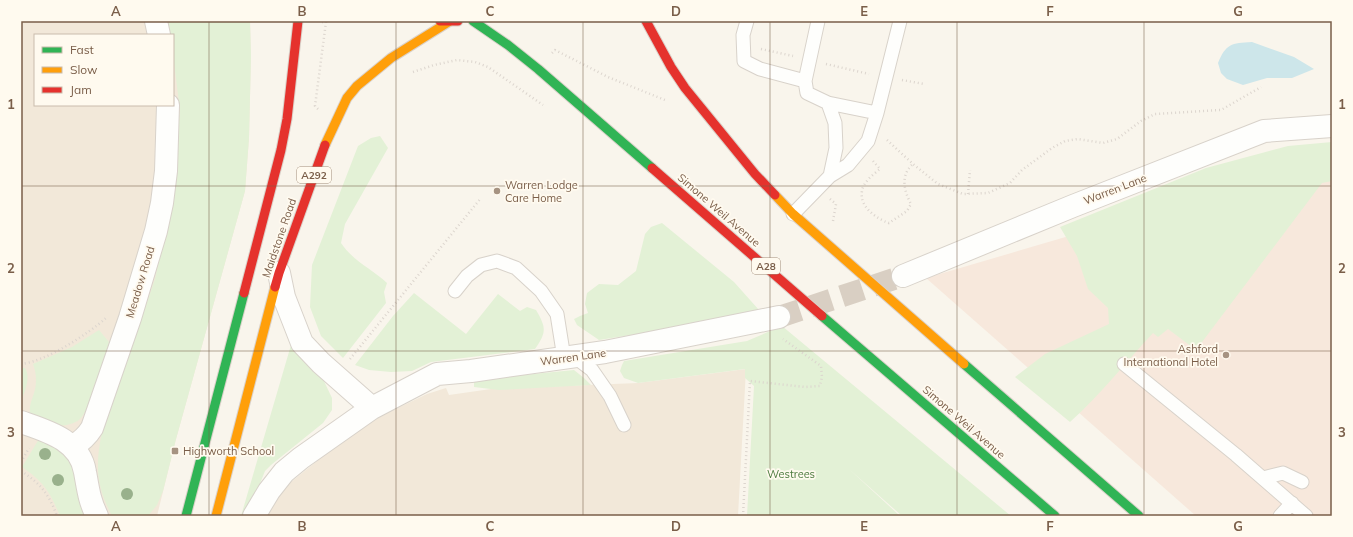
<svg xmlns="http://www.w3.org/2000/svg" width="1353" height="537" viewBox="0 0 1353 537" font-family="Mulish,sans-serif">
  <style>
    .residential { fill: #f2e8d9; fill-rule: evenodd }
    .commercial { fill: #f7e8dc }
    .green { fill: #e3f1d6 }
    .water { fill: #cde6ea }
    .lines { fill: none; stroke-linecap: round; stroke-linejoin: round }
    .street-tunnel { stroke: #d9cfc3; stroke-width: 22; stroke-dasharray: 22 11; stroke-linecap: butt }
    .lane-casing { stroke: #d8d2ca; stroke-width: 15 }
    .street-casing { stroke: #d8d2ca; stroke-width: 24 }
    .fast-casing { stroke: #dad1c9; stroke-width: 11 }
    .slow-casing { stroke: #dad1c9; stroke-width: 11 }
    .jam-casing { stroke: #dad1c9; stroke-width: 11 }
    .path { stroke: #dcd5ce; stroke-width: 2.5; stroke-dasharray: 1 3; stroke-linecap: butt }
    .lane { stroke: #fefefc; stroke-width: 13 }
    .street { stroke: #fefefc; stroke-width: 22 }
    .fast { stroke: #30b455; stroke-width: 9 }
    .slow { stroke: #ff9f0a; stroke-width: 9 }
    .jam { stroke: #e5322d; stroke-width: 9 }
    .tree { fill: #99b18c }
    .grid { fill: none; stroke: #7a5e49; stroke-width: 1; stroke-opacity: 0.55 }
    .poi-dot { fill: #a69382; stroke: #fffaef; stroke-width: 1.5 }
    .labels { text-anchor: middle; stroke-width: 3.5; stroke-linejoin: round; paint-order: stroke }
    .shield { fill: #fffaef; stroke: #a28d7b; stroke-width: 1 }
    .shield-label { font-size: 10px; font-weight: bold; fill: #7a5e49 }
    .poi-label { font-size: 11px; fill: #7a5e49; stroke: #fffaef; text-anchor: start }
    .street-label { font-size: 11px; fill: #7a5e49; stroke: #fffaef }
    .park-label { font-size: 11px; fill: #4b7a3d; stroke: #fffaef }
    .neatline { fill: none; stroke: #7a5e49; stroke-width: 1.5 }
    .grid-label { font-size: 13px; text-anchor: middle; font-weight: bold; fill: #7a5e49 }
  </style>
  <rect width="100%" height="100%" fill="#f9f5ec"/>
  <path class="residential" d="M 21,21 L 250,21 L 251,56 L 249,138 L 245,191 L 176,439 L 157,516 L 21,516 ZM 35,35 L 173,35 L 173,105 L 35,105 Z
    M 746,369 L 738,516 L 261,516 L 264,510 L 291,482 L 327,453 L 373,420 L 427,394 L 446,388 L 449,395 L 491,389 L 638,383 Z"/>
  <path class="commercial" d="M 1332,159 L 1332,516 L 1196,516 L 926,278 Z"/>
  <path class="green" d="M 165,21 L 250,21 L 251,56 L 249,138 L 245,191 L 176,439 L 163,491 L 157,505 L 148,516 L 112,516 C 96,485 95,466 102,432 L 155,279 L 173,193 L 180,110 L 173,55 L 173,35 L 169,35 Z
    M 380,136 L 388,148 L 345,224 L 341,243 C 353,261 372,269 387,283 L 384,292 L 386,303 L 343,358 L 321,336 L 310,307 L 312,265 L 358,146 L 371,138 Z
    M 1332,142 L 1332,181 L 1322,183 L 1196,350 L 1168,329 L 1158,337 L 1153,333 C 1125,363 1100,395 1070,422 L 1015,377 L 1045,354 L 1109,324 L 1108,308 L 1088,289 L 1077,256 L 1060,227 L 1206,168 L 1288,146 Z
    M 662,223 L 734,282 L 759,310 L 718,321 L 599,340 L 577,325 L 574,319 L 580,316 L 588,313 L 585,304 L 587,293 L 599,284 L 618,285 L 636,271 L 645,234 L 651,227 Z
    M 414,293 L 466,334 L 498,294 L 520,311 L 527,307 L 536,310 C 546,327 547,332 535,349 L 431,362 L 412,371 L 391,372 L 369,370 L 355,365 L 393,316 Z
    M 782,326 L 1011,516 L 902,516 L 849,469 L 900,516 L 747,516 L 754,386 L 745,378 L 745,369 L 638,383 L 624,378 L 620,371 L 622,365 L 624,361 L 747,341 Z
    M 99,330 L 109,342 C 104,360 92,409 79,420 C 73,424 62,427 55,425 C 47,424 38,418 30,414 C 29,407 31,402 33,396 C 37,385 37,375 33,364 L 72,347 Z
    M 291,345 L 302,359 L 322,377 L 332,398 L 332,410 L 323,423 L 271,465 L 265,471 L 247,516 L 241,516 Z
    M 21,368 L 25,368 C 31,377 25,392 21,401 Z
    M 574,370 L 584,378 L 591,385 L 499,390 L 474,387 L 474,380 Z
    M 39,439 L 64,452 L 75,469 L 84,516 L 60,516 C 50,492 44,482 22,467 Z"/>
  <path class="water" d="M 1252,42 L 1294,57 L 1314,69 L 1292,78 L 1267,78 L 1243,85 L 1227,79 L 1221,73 L 1218,63 C 1226,44 1231,43 1252,42 Z"/>
  <g class="lines">
    <path class="street-tunnel" d="M 779,317 L 903,276"/>
    <defs>
      <path id="lane" d="M 747,21 L 743,35 L 744,61 L 760,69 L 805,81
        M 818,21 L 805,81 L 807,93 L 828,103 L 877,113
        M 828,103 L 835,123 L 836,148 L 830,176
        M 793,214 L 830,176 L 848,165 L 868,141 L 877,113 L 900,21
        M 455,291 L 467,276 L 481,265 L 497,261 L 516,268 L 541,291 L 557,314 L 564,358
        M 575,357 L 592,370 L 610,396 L 624,425
        M 1124,364 L 1236,455 L 1306,516
        M 1263,478 L 1283,473 L 1302,482
        M 1280,516 L 1292,503"/>
      <path id="street" d="M 156,21 L 159,35
        M 279,273 L 284,297 L 302,343 L 321,363 L 372,408
        M 903,276 L 1073,206 L 1264,131 L 1332,126
        M 21,422 C 47,431 80,440 85,472 C 88,488 89,500 97,516
        M 73,446 C 82,441 87,436 92,428 L 130,318 L 156,231 L 162,203 L 166,171 L 168,105
        M 254,516 L 269,491 L 284,472 L 301,458 L 372,408 L 437,374 L 471,371 L 605,352 L 779,317"/>
      <path id="fast" d="M 473,21 L 508,45 L 538,69 L 652,168
        M 822,316 L 1055,516
        M 964,364 L 1139,516
        M 186,516 L 244,293"/>
      <path id="slow" d="M 325,145 L 347,98 L 357,86 L 391,58 L 450,21
        M 775,195 L 793,214 L 964,364
        M 216,516 L 275,287"/>
      <path id="jam" d="M 440,21 L 458,21
        M 646,21 L 671,67 L 685,88 L 755,174 L 775,195
        M 652,168 L 822,316
        M 275,287 L 279,273 L 325,145
        M 244,293 L 281,150 L 287,119 L 298,21"/>
    </defs>
    <use href="#lane" class="lane-casing"/>
    <use href="#street" class="street-casing"/>
    <use href="#fast" class="fast-casing"/>
    <use href="#slow" class="slow-casing"/>
    <use href="#jam" class="jam-casing"/>
    <path class="path" d="M 761,49 L 793,56
      M 552,53 L 555,50 L 608,77 L 665,100
      M 826,64 L 869,74
      M 413,72 L 434,65 L 457,60 L 475,62 L 488,67 L 543,105
      M 902,80 L 924,84
      M 318,109 L 315,106 L 326,22 L 319,22
      M 887,140 L 913,164 L 938,184 L 963,194 L 988,193 L 1010,183 L 1022,170 L 1052,148 L 1065,141 L 1078,139 L 1103,143 L 1117,139 L 1141,121 L 1155,114 L 1221,110 L 1261,87
      M 873,161 L 880,169 C 874,174 863,182 862,191 C 859,207 877,219 889,223 L 907,211 L 911,204 C 904,191 900,175 913,164
      M 968,194 L 970,170
      M 830,199 L 836,204 L 833,221
      M 350,359 L 481,198
      M 21,364 C 45,362 88,334 106,318
      M 21,462 L 29,448
      M 21,471 C 40,483 49,494 57,516
      M 743,516 L 750,381 L 805,387 L 820,386 L 822,377 L 821,366 L 783,339"/>
    <use href="#lane" class="lane"/>
    <use href="#street" class="street"/>
    <use href="#fast" class="fast"/>
    <use href="#slow" class="slow"/>
    <use href="#jam" class="jam"/>
  </g>
  <g class="tree">
    <circle cx="45" cy="454" r="6"/>
    <circle cx="58" cy="480" r="6"/>
    <circle cx="127" cy="494" r="6"/>
  </g>
  <path class="grid" d="M 209,21 L 209,516M 396,21 L 396,516M 583,21 L 583,516M 770,21 L 770,516M 957,21 L 957,516M 1144,21 L 1144,516M 21,186 L 1332,186M 21,351 L 1332,351"/>
  <g class="poi-dot">
    <circle cx="497" cy="191" r="4"/>
    <circle cx="1226" cy="355" r="4"/>
    <rect x="171" y="447" width="8" height="8" rx="2"/>
  </g>
  <g class="labels">
    <g class="shield">
      <rect x="297" y="167" width="34" height="16" rx="3"/>
      <rect x="752" y="258" width="28" height="16" rx="3"/>
    </g>
    <g class="shield-label">
      <text x="314" y="179">A292</text>
      <text x="766" y="270">A28</text>
    </g>
    <g class="poi-label">
      <text x="505" y="189">Warren Lodge<tspan x="505" dy="13">Care Home</tspan></text>
      <text x="1218" y="353" text-anchor="end">Ashford<tspan x="1218" dy="13">International Hotel</tspan></text>
      <text x="183" y="455">Highworth School</text>
    </g>
    <g class="street-label">
      <text transform="translate(1115 189) rotate(-21)" y="4">Warren Lane</text>
      <text transform="translate(719 210) rotate(41)" y="4">Simone Weil Avenue</text>
      <text transform="translate(279 238) rotate(-71)" y="4">Maidstone Road</text>
      <text transform="translate(140 282) rotate(-73)" y="4">Meadow Road</text>
      <text transform="translate(573 357) rotate(-8)" y="4">Warren Lane</text>
      <text transform="translate(964 422) rotate(41)" y="4">Simone Weil Avenue</text>
    </g>
    <g class="park-label">
      <text x="791" y="478">Westrees</text>
    </g>
  </g>
  <rect width="1353" height="537" fill="none" stroke="#fffaef" stroke-width="44"/>
  <rect x="34" y="34" width="140" height="72" fill="#fffaef" stroke="#cabcad"/>
  <rect x="42" y="47" width="20" height="6" fill="#30b455" stroke="#cabcad"/>
  <text x="70" y="54" font-size="12" fill="#7a5e49">Fast</text>
  <rect x="42" y="67" width="20" height="6" fill="#ff9f0a" stroke="#cabcad"/>
  <text x="70" y="74" font-size="12" fill="#7a5e49">Slow</text>
  <rect x="42" y="87" width="20" height="6" fill="#e5322d" stroke="#cabcad"/>
  <text x="70" y="94" font-size="12" fill="#7a5e49">Jam</text>
  <rect x="22" y="22" width="1309" height="493" class="neatline"/>
  <g class="grid-label">
    <text x="116" y="16">A</text>
    <text x="302" y="16">B</text>
    <text x="490" y="16">C</text>
    <text x="676" y="16">D</text>
    <text x="864" y="16">E</text>
    <text x="1050" y="16">F</text>
    <text x="1238" y="16">G</text>
    <text x="11" y="109">1</text>
    <text x="1342" y="109">1</text>
    <text x="11" y="273">2</text>
    <text x="1342" y="273">2</text>
    <text x="11" y="437">3</text>
    <text x="1342" y="437">3</text>
    <text x="116" y="531">A</text>
    <text x="302" y="531">B</text>
    <text x="490" y="531">C</text>
    <text x="676" y="531">D</text>
    <text x="864" y="531">E</text>
    <text x="1050" y="531">F</text>
    <text x="1238" y="531">G</text>
  </g>
</svg>
